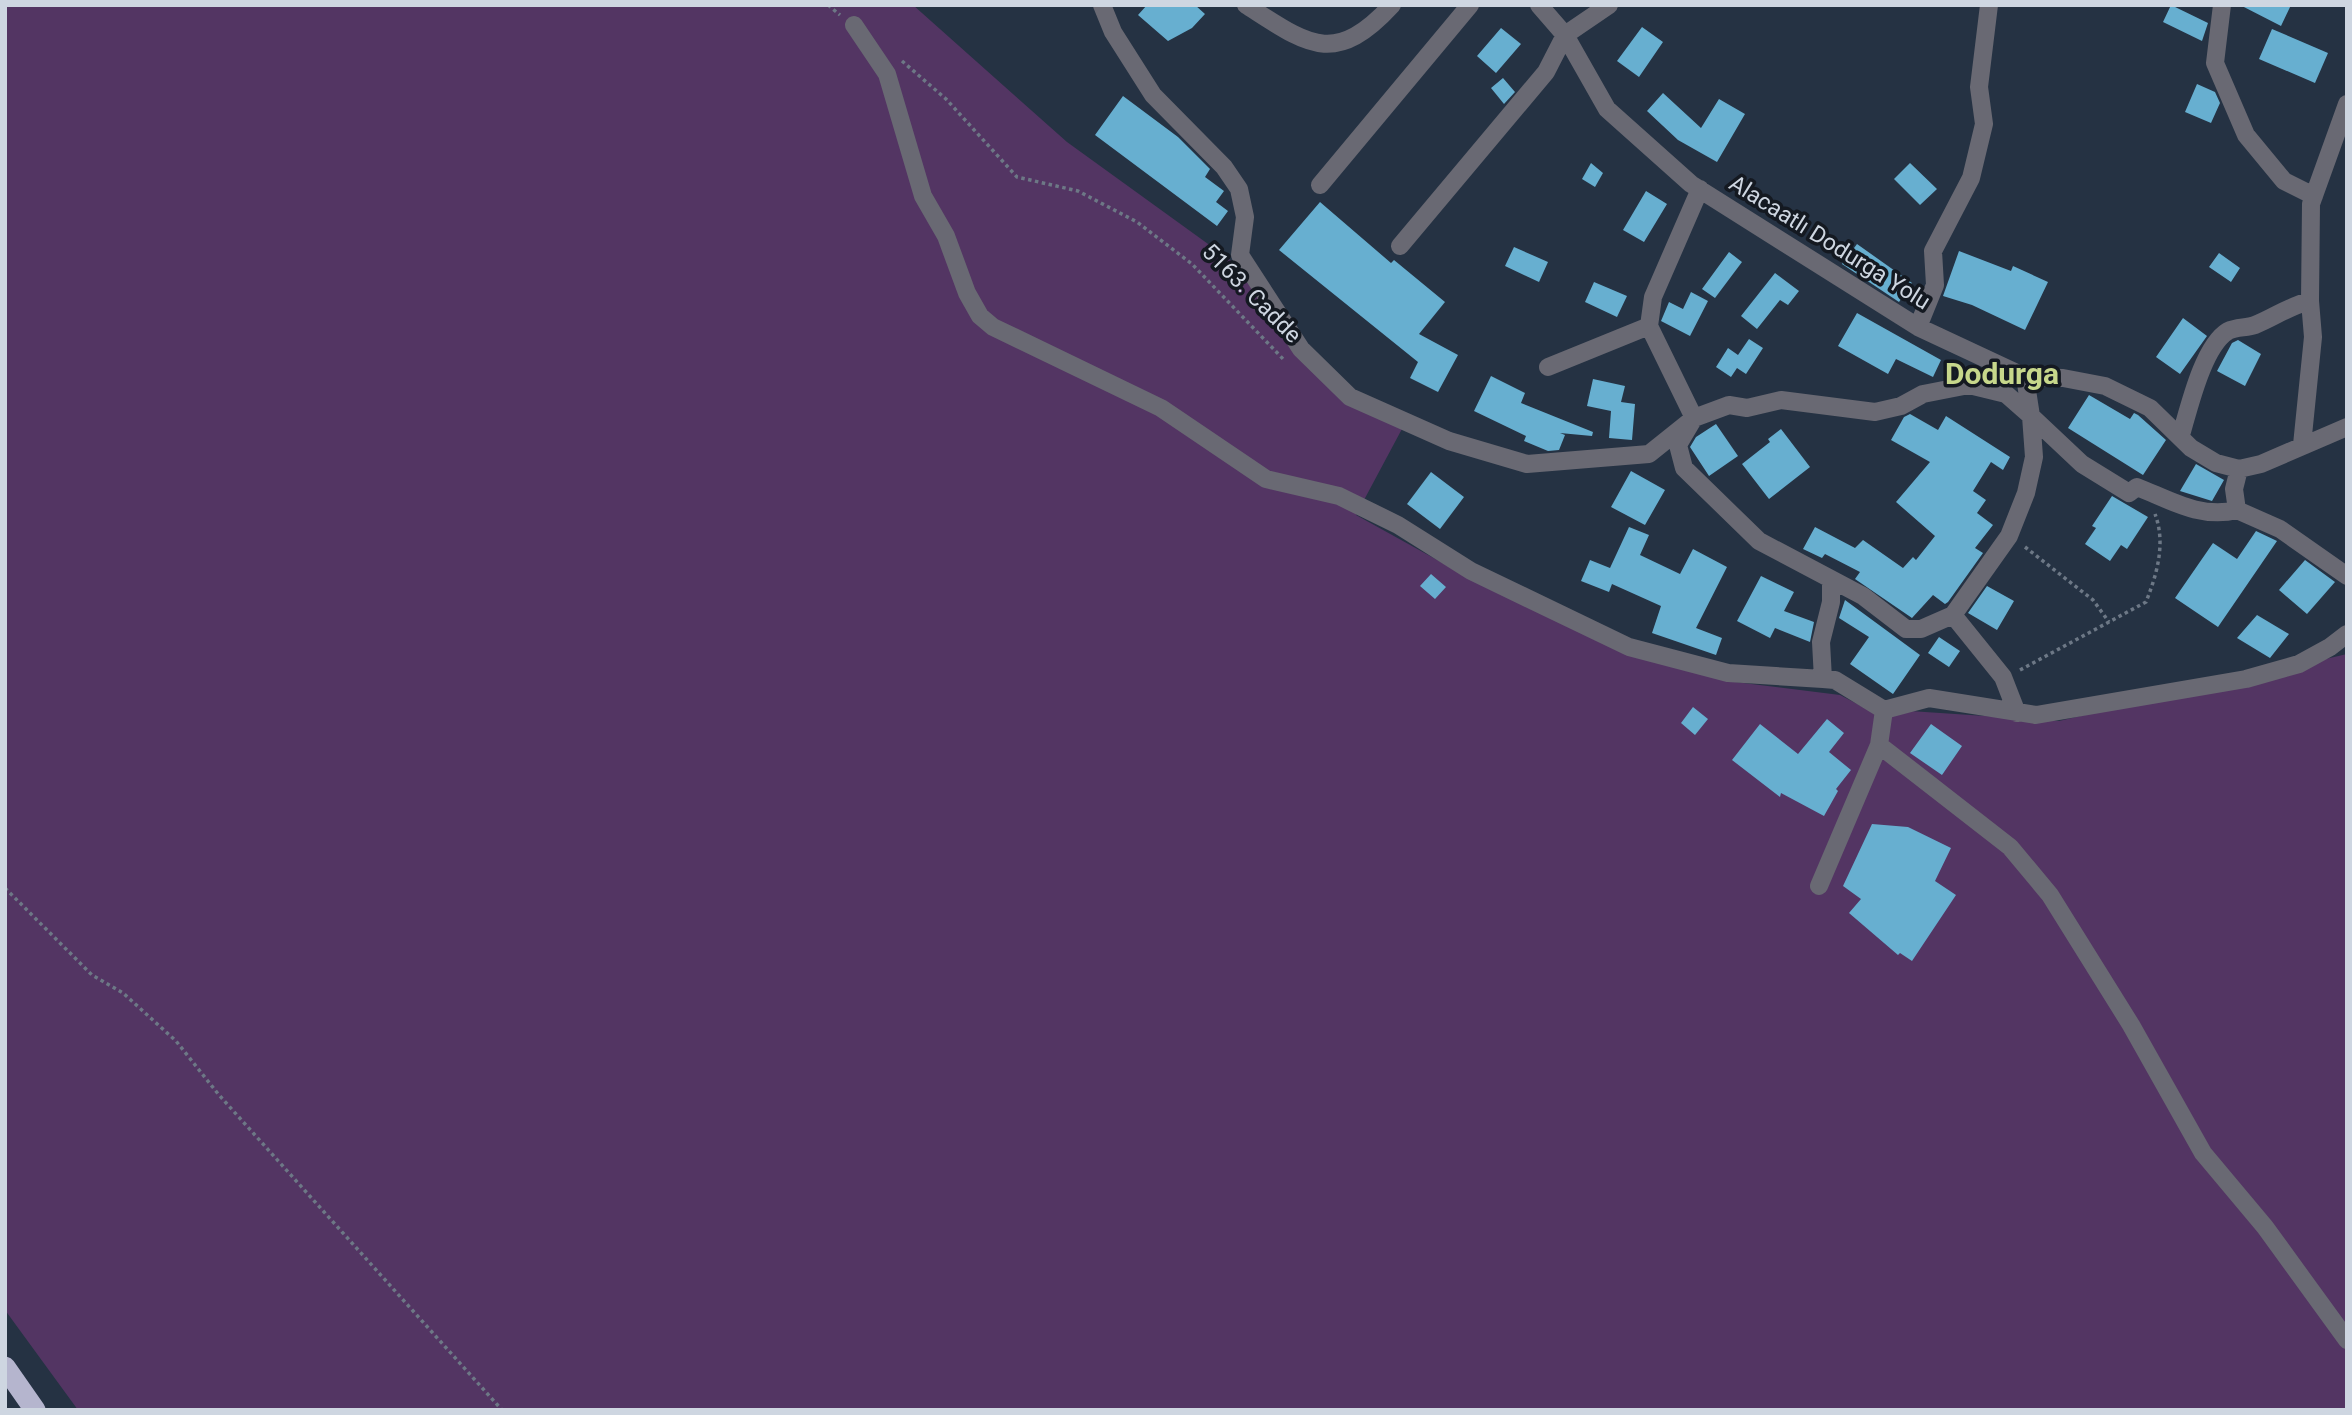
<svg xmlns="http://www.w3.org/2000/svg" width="2352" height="1415" viewBox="0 0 2352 1415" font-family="Roboto,sans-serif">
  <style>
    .green { fill: #533563 }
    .building { fill: #67afd0 }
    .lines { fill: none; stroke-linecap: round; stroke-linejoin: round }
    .path { stroke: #6d7886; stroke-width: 3.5; stroke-dasharray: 3.5 3.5; stroke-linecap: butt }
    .minor { stroke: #696973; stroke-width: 18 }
    .highway { stroke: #b5b5ce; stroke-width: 21 }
    .labels { text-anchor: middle; stroke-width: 7; stroke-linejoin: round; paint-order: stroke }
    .street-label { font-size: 23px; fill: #ced6e1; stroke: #141921 }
    .district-label { font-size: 30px; font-weight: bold; fill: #c7d78b; stroke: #141921 }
  </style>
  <rect width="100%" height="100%" fill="#253243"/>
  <path class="green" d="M 5,5 L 913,5 L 1067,142 L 1233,262 L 1306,366 L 1403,427 L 1356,515 L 1457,571 L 1727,681 L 1840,695 L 1865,708 L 2059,721 L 2347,654 L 2347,1410 L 78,1410 L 5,1310 Z"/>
  <path class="building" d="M 1147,5 L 1195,5 L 1205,14 L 1192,28 L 1168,41 L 1138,15 Z
    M 2171,5 L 2208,23 L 2202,41 L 2163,22 Z
    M 2240,5 L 2291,5 L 2281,26 Z
    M 1642,27 L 1663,42 L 1639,77 L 1617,61 Z
    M 1501,28 L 1521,44 L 1496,73 L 1477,56 Z
    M 2272,29 L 2328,53 L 2315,83 L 2259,59 Z
    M 1503,78 L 1515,92 L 1504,104 L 1491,88 Z
    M 2197,84 L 2215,92 L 2220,103 L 2211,123 L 2185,112 Z
    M 1663,93 L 1701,128 L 1719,99 L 1745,114 L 1717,162 L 1678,140 L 1647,111 Z
    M 1123,96 L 1178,137 L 1210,169 L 1205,177 L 1224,191 L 1216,202 L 1228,211 L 1217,226 L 1095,135 Z
    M 1591,163 L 1603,173 L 1595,187 L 1582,179 Z
    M 1910,163 L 1937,189 L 1920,205 L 1894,179 Z
    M 1646,191 L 1667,204 L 1644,242 L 1623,230 Z
    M 1320,202 L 1391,263 L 1394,260 L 1445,302 L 1419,334 L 1458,355 L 1438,392 L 1410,378 L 1418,362 L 1279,250 Z
    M 1857,244 L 1912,283 L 1899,302 L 1842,264 Z
    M 1514,247 L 1548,262 L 1539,282 L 1505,266 Z
    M 1959,251 L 2011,271 L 2013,266 L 2048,282 L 2025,330 L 1972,305 L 1943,296 Z
    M 1729,252 L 1742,262 L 1715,298 L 1702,289 Z
    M 2219,253 L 2240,268 L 2231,282 L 2209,267 Z
    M 1775,273 L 1799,291 L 1788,305 L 1780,300 L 1757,329 L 1741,316 Z
    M 1594,282 L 1627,296 L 1617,317 L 1585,302 Z
    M 1691,292 L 1708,301 L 1690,336 L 1661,321 L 1669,302 L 1683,309 Z
    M 1857,313 L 1941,360 L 1933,377 L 1896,359 L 1888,374 L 1838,346 Z
    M 2183,318 L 2207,336 L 2180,374 L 2156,357 Z
    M 1749,339 L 1763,348 L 1746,374 L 1737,368 L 1731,377 L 1716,367 L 1728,348 L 1738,355 Z
    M 2238,340 L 2261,354 L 2245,386 L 2217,371 L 2232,343 Z
    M 1491,376 L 1525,393 L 1521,403 L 1593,432 L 1592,436 L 1560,433 L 1565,435 L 1559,450 L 1548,451 L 1524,441 L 1526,436 L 1474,411 Z
    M 1593,379 L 1625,386 L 1621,402 L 1635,404 L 1632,440 L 1609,438 L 1611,411 L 1587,406 Z
    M 2089,395 L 2130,419 L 2134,413 L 2138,415 L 2166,440 L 2143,475 L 2068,428 Z
    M 1910,414 L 1938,430 L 1946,416 L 2010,457 L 2003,470 L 1991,462 L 1973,491 L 1986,500 L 1977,513 L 1993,525 L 1975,548 L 1983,553 L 1948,602 L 1945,604 L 1933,595 L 1912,618 L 1855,579 L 1860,572 L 1825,554 L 1822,558 L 1803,549 L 1815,527 L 1855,548 L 1863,540 L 1903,568 L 1913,557 L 1916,560 L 1935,536 L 1896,502 L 1930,462 L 1891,440 L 1904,417 Z
    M 1716,424 L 1738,456 L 1709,476 L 1690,447 L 1696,437 Z
    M 1781,429 L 1810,467 L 1769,499 L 1742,464 L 1770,442 L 1768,439 Z
    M 2196,464 L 2224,480 L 2212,501 L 2180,491 Z
    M 1631,471 L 1665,490 L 1645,525 L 1611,507 Z
    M 1431,472 L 1464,497 L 1440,529 L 1407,504 Z
    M 2112,496 L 2148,517 L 2127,549 L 2121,545 L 2110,561 L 2085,544 L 2096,528 L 2092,526 Z
    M 1629,527 L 1649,535 L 1640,555 L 1680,574 L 1693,549 L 1727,567 L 1696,628 L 1722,638 L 1716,655 L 1652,633 L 1661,606 L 1612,584 L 1609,592 L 1581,581 L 1590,560 L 1610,568 Z
    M 2256,531 L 2277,541 L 2218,627 L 2175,598 L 2213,543 L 2237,559 Z
    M 2305,560 L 2335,582 L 2307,614 L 2279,590 Z
    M 1431,574 L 1446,587 L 1435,599 L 1420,586 Z
    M 1761,576 L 1794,592 L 1784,611 L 1814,622 L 1810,642 L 1775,628 L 1770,638 L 1737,621 Z
    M 1987,586 L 2014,601 L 1997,630 L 1968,613 Z
    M 1845,600 L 1920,655 L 1893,694 L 1850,664 L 1869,637 L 1839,618 Z
    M 2257,615 L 2289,634 L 2270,658 L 2237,638 Z
    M 1939,637 L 1960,651 L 1949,667 L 1928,653 Z
    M 1693,707 L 1708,719 L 1695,735 L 1681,723 Z
    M 1827,719 L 1844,733 L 1829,752 L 1851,770 L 1836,789 L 1838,791 L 1824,816 L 1781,793 L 1780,797 L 1732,760 L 1760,724 L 1798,754 Z
    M 1931,724 L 1962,746 L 1942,775 L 1910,753 Z
    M 1872,824 L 1908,827 L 1951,848 L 1935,881 L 1956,895 L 1912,961 L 1900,953 L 1898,955 L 1849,913 L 1861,899 L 1843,886 Z"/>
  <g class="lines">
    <path class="path" d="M 828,5 L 840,15
      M 902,61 L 946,99 L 1017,177 L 1078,191 L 1137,222 L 1192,264 L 1285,361
      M 2025,547 L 2093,600 L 2109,622
      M 2020,670 L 2146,602 C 2157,574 2166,543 2155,514
      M 5,888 L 92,975 L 123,993 L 176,1041 L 219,1095 L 502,1410"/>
    <path class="minor" d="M 1102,5 L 1113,32 L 1153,95 L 1224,167 L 1239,189 L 1245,217 L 1240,255 L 1301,349 L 1350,397 L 1449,441 L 1527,464 L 1649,454 L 1694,418 L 1729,405 L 1747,408 L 1781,400 L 1875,412 L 1901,406 L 1923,394 L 1969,385 L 2006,394 L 2031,416 L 2034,457 L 2026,493 L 2009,536 L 1953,615 L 1921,629 L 1906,629 L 1863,596 L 1759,541 L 1684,468 L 1678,445 L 1694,418 L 1649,326 L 1653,297 L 1700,189
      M 1246,5 C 1307,44 1334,68 1392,5
      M 1539,5 L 1565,35 L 1607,109 L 1691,184 L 1918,327 L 2025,377 L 2063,378 L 2105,386 L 2150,408 L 2191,448 L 2216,463 L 2239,469 L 2261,464 L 2347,427
      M 2222,5 L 2215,63 L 2246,135 L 2284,181 L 2314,196
      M 854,25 L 887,74 L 923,196 L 946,236 L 967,293 L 980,316 L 993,327 L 1161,408 L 1266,479 L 1339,496 L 1398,525 L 1471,571 L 1629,647 L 1728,673 L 1823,679
      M 1320,185 L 1470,5
      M 1400,246 L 1546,72 L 1565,35 L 1609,5
      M 2310,301 L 2311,204 L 2347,104
      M 1918,327 L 1935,285 L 1933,251 L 1971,178 L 1984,124 L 1979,87 L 1989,5
      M 1548,367 L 1649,326
      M 2025,377 L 2031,416 L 2082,464 L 2129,493 L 2137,487 C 2170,500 2200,519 2237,510
      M 2181,435 C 2189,408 2203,346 2228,331 C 2236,327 2247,328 2255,325 C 2275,317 2289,306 2310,301 L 2313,337 L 2302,445
      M 2239,469 L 2234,489 L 2237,510 L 2280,529 L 2347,576
      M 1831,581 L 1831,602 L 1821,642 L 1823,679 L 1835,680 L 1884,710 L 1929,698 L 2036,715 L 2246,679 L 2299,664 L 2330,647 L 2347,634
      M 1953,615 L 2003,677 L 2017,713
      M 1879,745 L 2010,847 L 2050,895 L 2131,1025 L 2203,1153 L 2265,1227 L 2347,1340
      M 1819,886 L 1879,745 L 1884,710"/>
    <path class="highway" d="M 5,1367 L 35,1410"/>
  </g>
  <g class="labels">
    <g class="street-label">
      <text transform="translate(1830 242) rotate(32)" y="8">Alacaatlı Dodurga Yolu</text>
      <text transform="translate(1252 293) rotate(45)" y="8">5163. Cadde</text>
    </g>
    <g class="district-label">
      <text x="2002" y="384">Dodurga</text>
    </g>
  </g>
  <rect width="2352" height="1415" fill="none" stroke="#ced6e1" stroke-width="14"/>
</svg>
